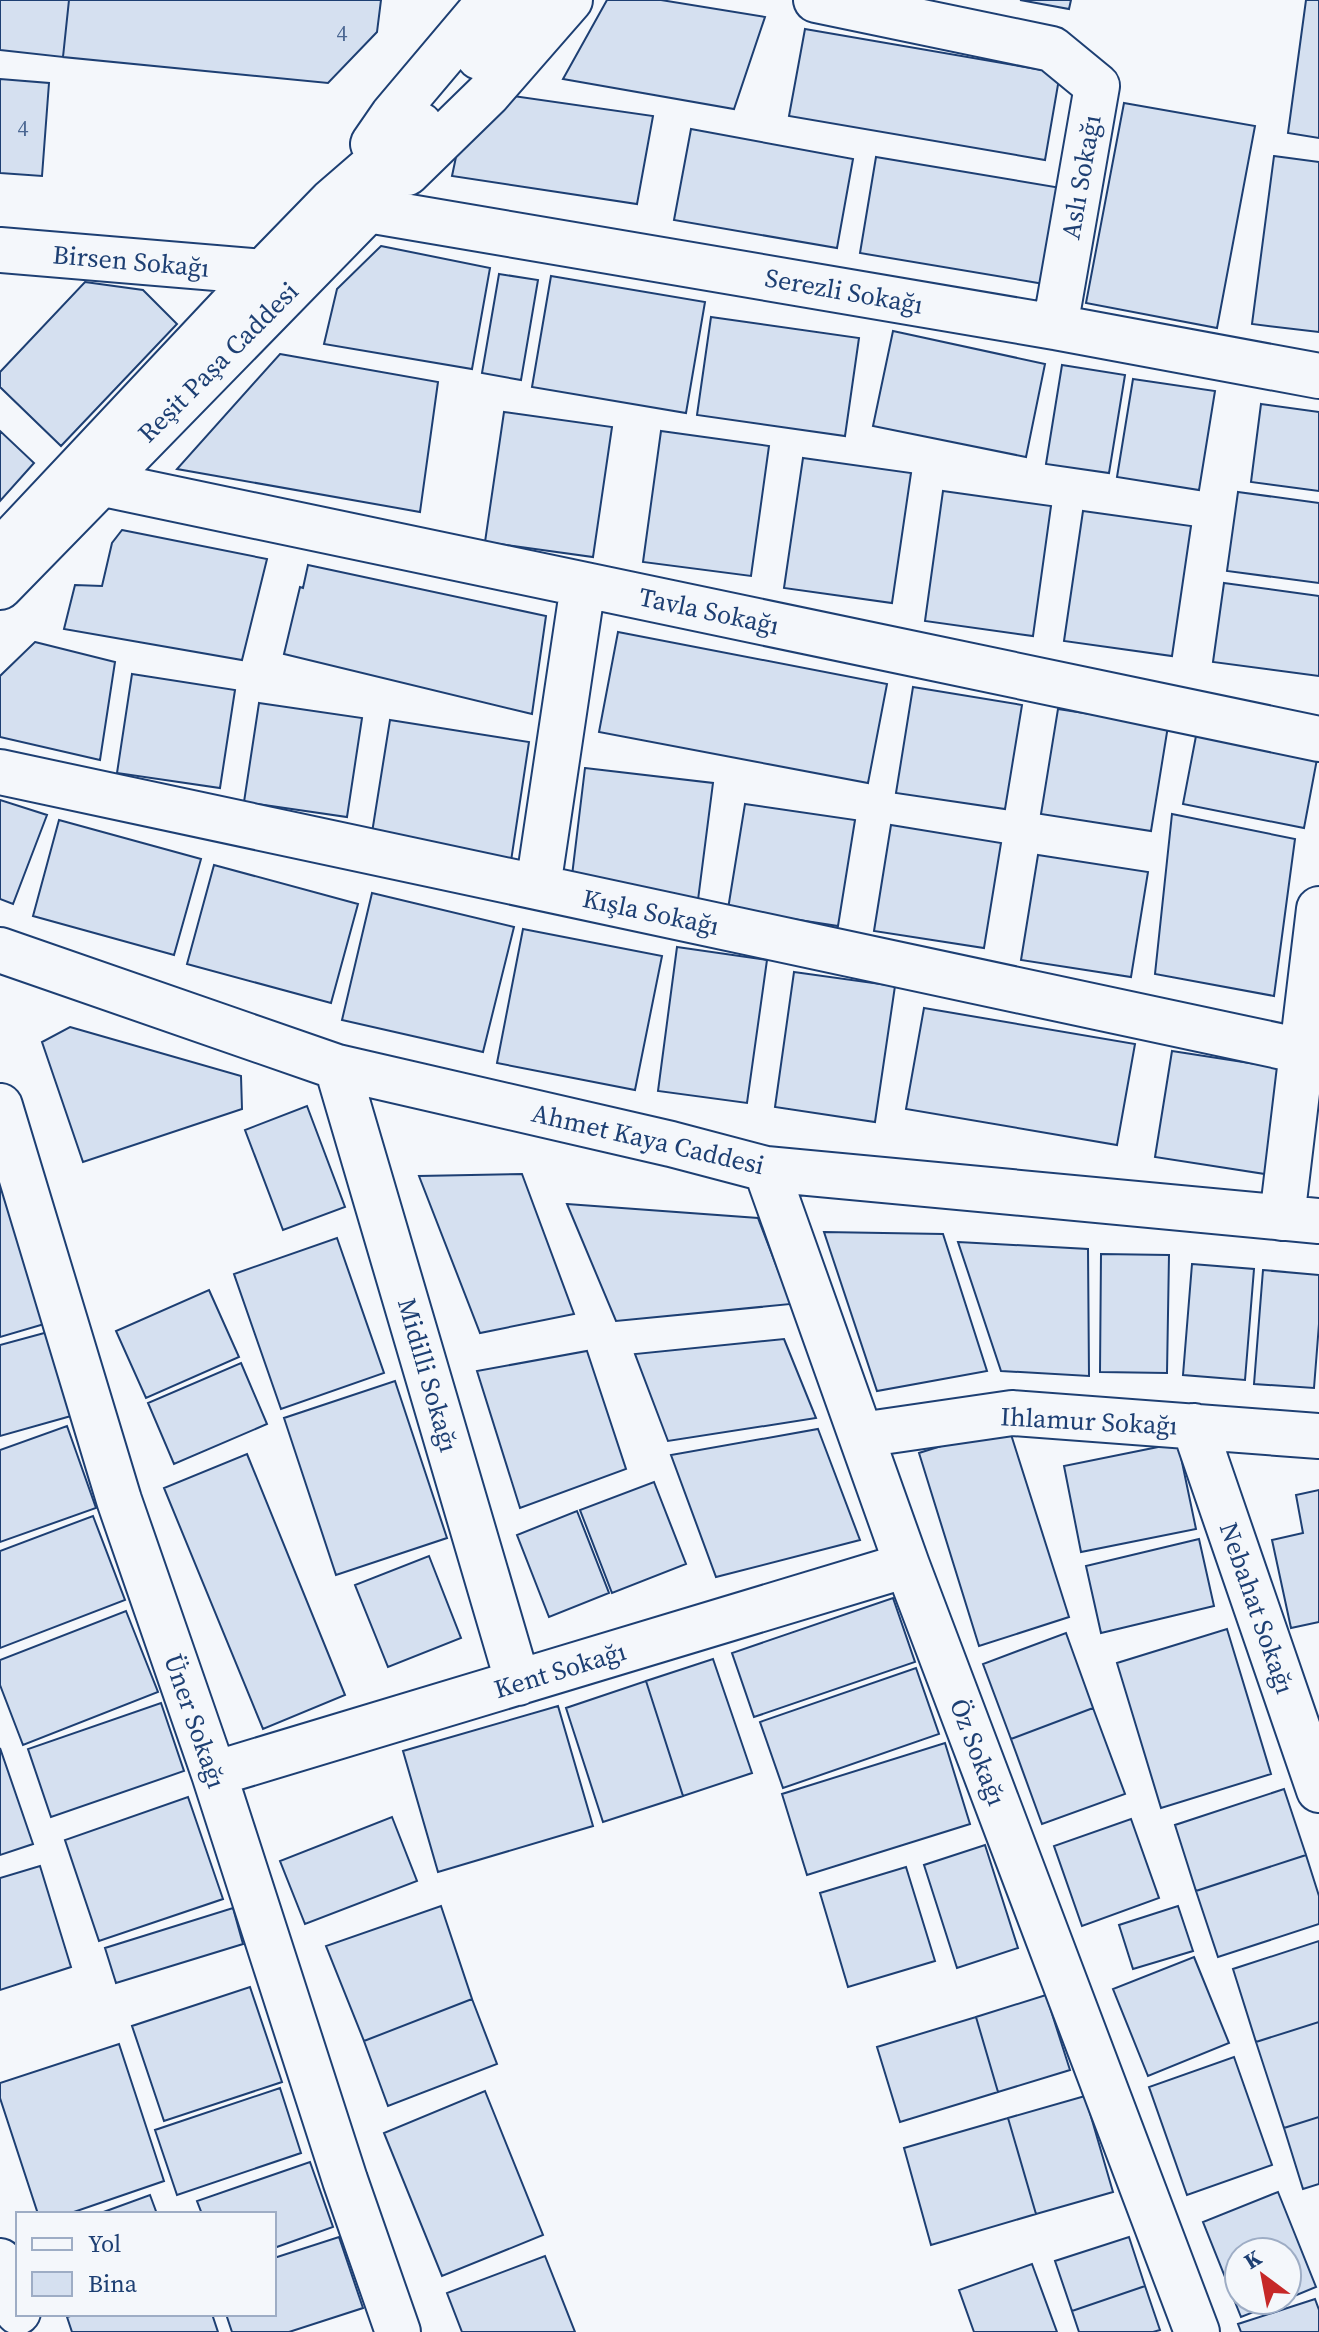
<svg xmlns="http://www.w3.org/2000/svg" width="1319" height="2332" viewBox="0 0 1319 2332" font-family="'Source Serif 4',serif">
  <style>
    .building { fill: #d5e0f0; stroke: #1d3f73; stroke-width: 2 }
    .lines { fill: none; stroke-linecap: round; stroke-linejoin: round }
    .minor-casing { stroke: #1d3f73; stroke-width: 48 }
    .major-casing { stroke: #1d3f73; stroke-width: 48 }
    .minor { stroke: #f4f7fb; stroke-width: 44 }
    .major { stroke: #f4f7fb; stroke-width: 44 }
    .labels { text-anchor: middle; stroke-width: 6; stroke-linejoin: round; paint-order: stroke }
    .number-label { font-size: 22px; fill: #4b6792 }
    .street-label { font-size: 26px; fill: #1d3f73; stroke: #f4f7fb }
  </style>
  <rect width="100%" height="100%" fill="#f4f7fb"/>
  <path class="building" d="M 0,0 L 69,0 L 63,57 L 0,50 Z
    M 69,0 L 381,0 L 377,32 L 328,83 L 63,57 Z
    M 607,0 L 661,0 L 765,17 L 734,109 L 563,79 Z
    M 1020,0 L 1071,0 L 1069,9 Z
    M 1306,0 L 1319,0 L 1319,138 L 1288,133 Z
    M 805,29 L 1060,73 L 1045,160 L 789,116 Z
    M 0,79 L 49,83 L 42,176 L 0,173 Z
    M 506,95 L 653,116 L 637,204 L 452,176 L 460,138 Z
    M 1124,103 L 1255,126 L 1217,328 L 1086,303 Z
    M 691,129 L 853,159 L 837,248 L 674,220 Z
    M 1274,156 L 1319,162 L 1319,332 L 1252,324 Z
    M 876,157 L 1067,189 L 1050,285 L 860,253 Z
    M 381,246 L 490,268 L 472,369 L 324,344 L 337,289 Z
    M 499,274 L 538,280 L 521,380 L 482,373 Z
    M 551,276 L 705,302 L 686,413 L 532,387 Z
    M 85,282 L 143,290 L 177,324 L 61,446 L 0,387 L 0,372 Z
    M 711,317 L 859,338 L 845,436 L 697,415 Z
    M 893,331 L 1045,364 L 1026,457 L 873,426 Z
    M 280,354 L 438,382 L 420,512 L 177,469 Z
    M 1062,365 L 1125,375 L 1109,473 L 1046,464 Z
    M 1133,379 L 1215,391 L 1199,490 L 1117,477 Z
    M 1261,404 L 1319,412 L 1319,491 L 1251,482 Z
    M 504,412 L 612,427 L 593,557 L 485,542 Z
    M 0,431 L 34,463 L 0,501 Z
    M 661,431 L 769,446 L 751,576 L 643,562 Z
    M 803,458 L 911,473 L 892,603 L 784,588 Z
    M 943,491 L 1051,506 L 1033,636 L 925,621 Z
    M 1238,492 L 1319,503 L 1319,583 L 1227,571 Z
    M 1083,511 L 1191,526 L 1172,656 L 1064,641 Z
    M 122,530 L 267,559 L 242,660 L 64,629 L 75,585 L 102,586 L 112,543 Z
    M 308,565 L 546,616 L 532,714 L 284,654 L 300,587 L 303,588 Z
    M 1224,583 L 1319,596 L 1319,676 L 1213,662 Z
    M 618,632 L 887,684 L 868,783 L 599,732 Z
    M 35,642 L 115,662 L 100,760 L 0,737 L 0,676 Z
    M 132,674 L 235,690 L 220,788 L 117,773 Z
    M 913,687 L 1022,705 L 1005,809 L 896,793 Z
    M 259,703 L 362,718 L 347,817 L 244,802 Z
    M 1058,709 L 1168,726 L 1151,831 L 1041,814 Z
    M 390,720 L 529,742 L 511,861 L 371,839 Z
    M 1196,736 L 1317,759 L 1304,828 L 1183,804 Z
    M 585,768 L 713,783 L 698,900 L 571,884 Z
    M 0,800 L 47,815 L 13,904 L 0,899 Z
    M 745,804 L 855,820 L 838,926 L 728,909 Z
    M 1172,814 L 1295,839 L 1274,996 L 1155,974 Z
    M 59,820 L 201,859 L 174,955 L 33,916 Z
    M 891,825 L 1001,843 L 984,948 L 874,931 Z
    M 1038,855 L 1148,872 L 1131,977 L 1021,960 Z
    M 214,865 L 358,904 L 331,1003 L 187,964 Z
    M 372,893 L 514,927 L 483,1052 L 342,1020 Z
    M 523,929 L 662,956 L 635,1090 L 497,1063 Z
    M 677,947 L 767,960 L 747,1103 L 658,1091 Z
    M 794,972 L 895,986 L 875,1122 L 775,1107 Z
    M 924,1008 L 1135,1044 L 1117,1145 L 906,1109 Z
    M 70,1027 L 241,1076 L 242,1109 L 83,1162 L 42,1042 Z
    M 1172,1051 L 1282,1068 L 1265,1174 L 1155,1157 Z
    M 307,1106 L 345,1207 L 283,1230 L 245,1130 Z
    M 0,1148 L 51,1322 L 0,1337 Z
    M 522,1174 L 574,1314 L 480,1333 L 419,1176 Z
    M 567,1204 L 758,1218 L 791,1304 L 616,1321 Z
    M 824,1232 L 943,1234 L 987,1371 L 877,1391 Z
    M 337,1238 L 384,1373 L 281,1409 L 234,1274 Z
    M 958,1242 L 1088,1249 L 1089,1376 L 1001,1371 Z
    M 1101,1254 L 1169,1255 L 1167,1373 L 1100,1372 Z
    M 1192,1264 L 1254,1269 L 1245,1380 L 1183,1375 Z
    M 1263,1270 L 1319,1275 L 1319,1324 L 1314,1388 L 1254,1384 Z
    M 209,1290 L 239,1357 L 146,1398 L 116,1331 Z
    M 48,1332 L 71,1416 L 0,1436 L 0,1345 Z
    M 784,1339 L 816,1418 L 668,1441 L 635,1354 Z
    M 587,1351 L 626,1469 L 520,1508 L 477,1371 Z
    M 241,1363 L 267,1424 L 174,1464 L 148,1403 Z
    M 395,1381 L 447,1538 L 336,1575 L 284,1418 Z
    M 1008,1425 L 1069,1617 L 979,1646 L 919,1453 Z
    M 67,1426 L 96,1508 L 0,1542 L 0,1450 Z
    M 818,1429 L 860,1540 L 716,1577 L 671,1455 Z
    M 1178,1443 L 1196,1529 L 1081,1552 L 1064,1466 Z
    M 247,1454 L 345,1695 L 263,1729 L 164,1488 Z
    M 654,1482 L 686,1564 L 612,1593 L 580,1510 Z
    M 1319,1490 L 1319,1622 L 1291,1628 L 1272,1540 L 1303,1533 L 1296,1495 Z
    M 577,1511 L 609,1593 L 549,1617 L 517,1535 Z
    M 93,1516 L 125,1600 L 0,1648 L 0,1551 Z
    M 1199,1539 L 1214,1606 L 1101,1633 L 1086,1566 Z
    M 429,1556 L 461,1638 L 388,1667 L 355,1585 Z
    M 893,1598 L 915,1662 L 754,1717 L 732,1653 Z
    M 126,1611 L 158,1692 L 23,1745 L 0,1685 L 0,1660 Z
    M 1227,1629 L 1271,1774 L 1161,1808 L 1117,1663 Z
    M 1066,1633 L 1093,1708 L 1011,1739 L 983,1664 Z
    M 713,1659 L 752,1773 L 683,1796 L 646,1681 Z
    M 916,1668 L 939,1734 L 783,1788 L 760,1722 Z
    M 646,1681 L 683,1796 L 603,1822 L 566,1708 Z
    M 161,1703 L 184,1771 L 51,1817 L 28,1749 Z
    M 558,1706 L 593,1826 L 438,1872 L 403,1751 Z
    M 1093,1708 L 1125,1794 L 1042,1824 L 1011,1739 Z
    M 945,1743 L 970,1824 L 807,1875 L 782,1794 Z
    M 0,1748 L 33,1844 L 0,1855 Z
    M 1284,1789 L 1306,1855 L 1196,1891 L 1175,1825 Z
    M 188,1797 L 223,1899 L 99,1941 L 65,1840 Z
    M 392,1817 L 417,1881 L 305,1924 L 280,1861 Z
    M 1131,1819 L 1159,1898 L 1082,1926 L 1054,1846 Z
    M 985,1845 L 1018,1948 L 957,1968 L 924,1865 Z
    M 1306,1855 L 1319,1896 L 1319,1924 L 1218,1957 L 1196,1891 Z
    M 40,1866 L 71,1967 L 0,1990 L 0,1878 Z
    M 906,1867 L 935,1961 L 848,1987 L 820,1893 Z
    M 441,1906 L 472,1999 L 364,2041 L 326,1946 Z
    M 1178,1906 L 1193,1951 L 1133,1969 L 1119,1925 Z
    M 233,1908 L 243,1944 L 116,1983 L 105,1948 Z
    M 1319,1941 L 1319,2022 L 1256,2042 L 1233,1969 Z
    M 1194,1957 L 1229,2043 L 1148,2076 L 1113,1989 Z
    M 250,1987 L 282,2082 L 164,2121 L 132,2026 Z
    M 1046,1995 L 1070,2070 L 998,2092 L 976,2017 Z
    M 472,1999 L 497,2064 L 388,2106 L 364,2041 Z
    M 976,2017 L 998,2092 L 900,2122 L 877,2047 Z
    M 1319,2022 L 1319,2117 L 1284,2128 L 1256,2042 Z
    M 119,2044 L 164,2181 L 68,2214 L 38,2214 L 0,2098 L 0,2083 Z
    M 1234,2057 L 1272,2165 L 1187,2195 L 1149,2087 Z
    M 280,2088 L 301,2153 L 177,2195 L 155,2130 Z
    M 485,2091 L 543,2235 L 442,2276 L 384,2133 Z
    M 1085,2096 L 1113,2192 L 1036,2214 L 1008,2118 Z
    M 1319,2117 L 1319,2184 L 1303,2189 L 1284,2128 Z
    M 1008,2118 L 1036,2214 L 931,2245 L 904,2148 Z
    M 310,2162 L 333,2227 L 274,2248 L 274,2214 L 202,2214 L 197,2201 Z
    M 1278,2192 L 1316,2287 L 1287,2299 L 1287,2252 L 1239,2252 L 1239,2300 L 1284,2300 L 1241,2317 L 1203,2222 Z
    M 150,2195 L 157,2214 L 98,2214 Z
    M 339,2237 L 363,2308 L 289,2332 L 232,2332 L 226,2314 L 274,2314 L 274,2258 Z
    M 1129,2237 L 1145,2286 L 1072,2311 L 1055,2261 Z
    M 545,2256 L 575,2332 L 462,2332 L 447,2293 Z
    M 1032,2264 L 1057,2332 L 974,2332 L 959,2290 Z
    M 1145,2286 L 1160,2330 L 1153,2332 L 1079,2332 L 1072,2311 Z
    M 1315,2299 L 1319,2310 L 1319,2332 L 1241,2332 L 1238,2324 Z
    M 77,2314 L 212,2314 L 218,2332 L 72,2332 L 67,2317 Z"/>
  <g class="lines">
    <defs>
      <path id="minor" d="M 816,0 L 1052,49 L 1097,86 L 1055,327
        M 368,210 L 1055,327 L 1319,376
        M 99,483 L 1319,739
        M 0,772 L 1302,1051
        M 538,887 L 583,585
        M 0,950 L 337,1067 L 671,1144 L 766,1169 L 1319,1221
        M 337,1067 L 518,1683
        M 0,1106 L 119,1500 L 214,1774 L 345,2180 L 398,2332
        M 766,1169 L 907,1565 L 1197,2332
        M 1282,1218 L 1319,909
        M 1194,1426 L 1319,1790
        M 861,1435 L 1012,1413 L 1319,1436
        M 214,1774 L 907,1565
        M 0,2261 L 18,2312"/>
      <path id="major" d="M 479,57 L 529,0
        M 373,144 L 393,115 L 490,0
        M 407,173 L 488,94 L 570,0
        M 0,250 L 263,272
        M 0,552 L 263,272 L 331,202 L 420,125 L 368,210 L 0,587"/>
    </defs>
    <use href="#minor" class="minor-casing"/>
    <use href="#major" class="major-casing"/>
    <use href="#minor" class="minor"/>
    <use href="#major" class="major"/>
  </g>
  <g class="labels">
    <g class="number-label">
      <text x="342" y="41">4</text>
      <text x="23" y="136">4</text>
    </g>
    <g class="street-label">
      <text transform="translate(1081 177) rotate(-80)" y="9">Aslı Sokağı</text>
      <text transform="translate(131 261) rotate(5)" y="9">Birsen Sokağı</text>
      <text transform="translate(844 291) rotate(10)" y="9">Serezli Sokağı</text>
      <text transform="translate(218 362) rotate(-45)" y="9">Reşit Paşa Caddesi</text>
      <text transform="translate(709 611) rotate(12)" y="9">Tavla Sokağı</text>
      <text transform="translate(651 912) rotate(12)" y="9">Kışla Sokağı</text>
      <text transform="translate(648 1139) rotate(13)" y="9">Ahmet Kaya Caddesi</text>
      <text transform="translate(428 1375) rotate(74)" y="9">Midilli Sokağı</text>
      <text transform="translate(1089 1421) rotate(3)" y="9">Ihlamur Sokağı</text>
      <text transform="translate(1257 1608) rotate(71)" y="9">Nebahat Sokağı</text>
      <text transform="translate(560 1670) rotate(-17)" y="9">Kent Sokağı</text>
      <text transform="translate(195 1721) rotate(71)" y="9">Üner Sokağı</text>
      <text transform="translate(978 1752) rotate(69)" y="9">Öz Sokağı</text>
    </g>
  </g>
  <rect x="16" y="2212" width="260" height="104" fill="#f4f7fb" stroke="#9eadc5" stroke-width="2"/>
  <rect x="32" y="2238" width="40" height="12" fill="#f4f7fb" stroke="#9eadc5" stroke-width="2"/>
  <text x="88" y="2252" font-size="24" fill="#1d3f73">Yol</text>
  <rect x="32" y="2272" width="40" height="24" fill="#d5e0f0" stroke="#9eadc5" stroke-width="2"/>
  <text x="88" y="2292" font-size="24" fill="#1d3f73">Bina</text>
  <g transform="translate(1263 2276) rotate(328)"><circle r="38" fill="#f4f7fb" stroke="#9eadc5" stroke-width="2"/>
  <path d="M0-6L14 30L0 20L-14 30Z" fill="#c62828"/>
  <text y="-12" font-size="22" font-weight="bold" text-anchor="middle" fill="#1d3f73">K</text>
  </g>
</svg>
